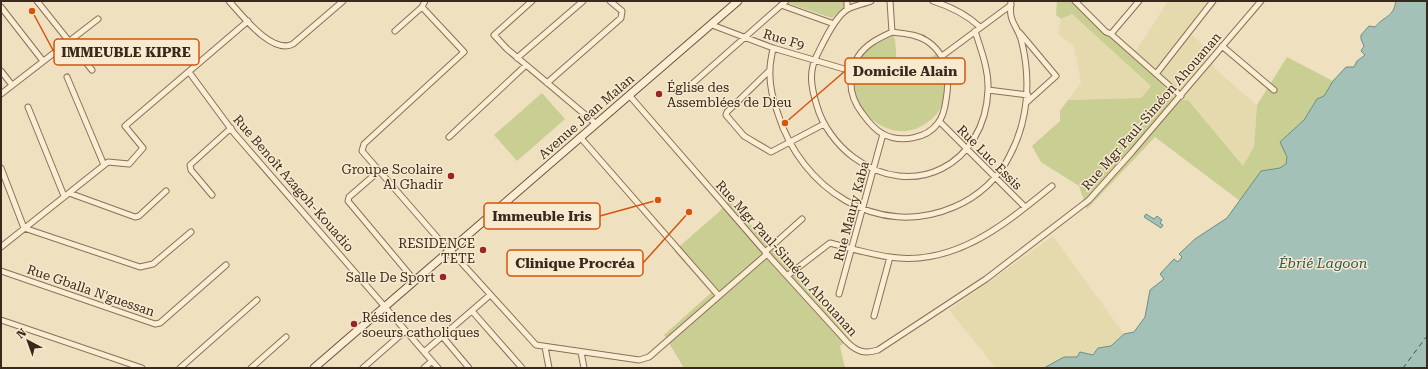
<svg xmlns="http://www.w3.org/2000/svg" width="1428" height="369" viewBox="0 0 1428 369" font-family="'Roboto Serif',serif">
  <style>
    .farmland { fill: #e5daad }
    .green { fill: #c9ce93 }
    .water { fill: #a3c1b7; stroke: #6a8f85 }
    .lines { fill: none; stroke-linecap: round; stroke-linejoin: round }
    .ferry { stroke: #2b5854; stroke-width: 1; stroke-dasharray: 5 4; stroke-linecap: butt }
    .minor-casing { stroke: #897057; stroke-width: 7 }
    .secondary-casing { stroke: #6b513a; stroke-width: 9 }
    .minor { stroke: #faedd3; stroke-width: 5 }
    .secondary { stroke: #faedd3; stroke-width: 7 }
    .poi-dot { fill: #9a2529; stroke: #f7eacf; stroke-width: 1.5 }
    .labels { text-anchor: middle; stroke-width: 3; stroke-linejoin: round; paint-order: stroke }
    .street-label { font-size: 13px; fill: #38291c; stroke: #f7eacf }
    .poi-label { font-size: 13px; fill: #38291c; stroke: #f7eacf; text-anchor: end }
    .water-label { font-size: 14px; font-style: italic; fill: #2b5854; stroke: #f7eacf }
    .leader { fill: none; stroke: #d6540e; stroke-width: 1.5 }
    .callout-dot { fill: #d6540e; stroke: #f7eacf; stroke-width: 1.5 }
    .callout { fill: #f7eacf; stroke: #d6540e; stroke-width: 1.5 }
    .callout-label { font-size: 14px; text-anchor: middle; font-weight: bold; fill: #38291c }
  </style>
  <rect width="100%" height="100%" fill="#efe0c0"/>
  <path class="farmland" d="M 1168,1 L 1219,1 L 1191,34 L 1209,50 L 1214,68 L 1257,105 L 1254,147 L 1243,167 L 1188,100 L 1175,100 L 1136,51 Z
    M 1072,14 L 1151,86 L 1141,98 L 1068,100 L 1081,82 L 1074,46 L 1058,34 L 1061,19 Z
    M 1053,236 L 1124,334 L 1111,346 L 1098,348 L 1093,355 L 1077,357 L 1064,357 L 1044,368 L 996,368 L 949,310 Z"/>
  <path class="green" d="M 789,1 L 844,1 L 845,6 L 832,18 L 787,3 Z
    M 1057,1 L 1072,1 L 1105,33 L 1136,51 L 1175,100 L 1188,100 L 1243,166 L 1254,147 L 1257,105 L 1287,57 L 1333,81 L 1324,96 L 1317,99 L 1306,118 L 1280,142 L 1287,157 L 1286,164 L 1280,168 L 1261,171 L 1240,201 L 1155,137 L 1087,209 L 1079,186 L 1041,162 L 1032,146 L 1060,121 L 1060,111 L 1068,100 L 1141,98 L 1151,86 L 1072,14 L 1061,19 L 1056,15 Z
    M 893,35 L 895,39 L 897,65 L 911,70 L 936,54 C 946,70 946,86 942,104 C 939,113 933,119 925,124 C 897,143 865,122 855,94 C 853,88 851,80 853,73 C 854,70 857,66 858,63 C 862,55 866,48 873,43 C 878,39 887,37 893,35 Z
    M 542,93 L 565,119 L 517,161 L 494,135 Z
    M 729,199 L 850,339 L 840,346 L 845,368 L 684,368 L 664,335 L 711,293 L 674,251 L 719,212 Z"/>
  <path class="water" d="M 1396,1 L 1427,1 L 1427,368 L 1044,368 L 1064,357 L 1077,357 L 1080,352 L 1093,355 L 1098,348 L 1111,346 L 1124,334 L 1134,332 L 1145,317 L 1150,290 L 1164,279 L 1160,274 L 1174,259 L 1178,262 L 1182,257 L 1179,254 L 1195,239 L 1227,218 L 1261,171 L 1280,168 L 1286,164 L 1287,157 L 1280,142 L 1304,120 L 1317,99 L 1324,96 L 1333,81 L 1346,67 L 1354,67 L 1357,61 L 1365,55 L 1361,51 L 1364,46 L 1361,39 L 1361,35 L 1369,26 L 1375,27 C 1385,15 1393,18 1396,1 Z
    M 1146,214 L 1154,219 L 1157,216 L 1162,220 L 1160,223 L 1163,225 L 1161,228 L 1144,217 Z"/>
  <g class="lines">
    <path class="ferry" d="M 1403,368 L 1427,336"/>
    <defs>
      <path id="minor" d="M 37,1 L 92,70
        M 229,1 C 242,15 272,55 293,44 L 343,1
        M 532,1 L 494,35 L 507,49 L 595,123
        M 847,1 L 847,9
        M 871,1 C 864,4 856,5 848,9 C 836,15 824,41 818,53 C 808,71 811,87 817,106 C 822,125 837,145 853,157 C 913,202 985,165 988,90 C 989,70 981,50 975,31
        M 890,1 L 892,32
        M 933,1 C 952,7 966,14 980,27
        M 1075,1 L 1106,32 L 1111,34 L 1181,96
        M 781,5 L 834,24
        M 1,7 L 43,61
        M 422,7 L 464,52 L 364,144 L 362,151 L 449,251
        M 712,25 L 773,48 L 851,71
        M 395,31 L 422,7 L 425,1
        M 892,32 C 904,34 917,34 927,41 C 948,55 950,78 946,100 C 945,107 943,117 938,123 C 927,139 900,143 883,134 C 875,130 867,120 862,113 C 844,90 848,58 873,42 C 879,38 886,35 892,32 Z
        M 1020,33 L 1056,76 L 1026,103
        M 1111,34 L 1139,1
        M 1222,46 L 1274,90
        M 773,48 C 772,55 770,62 770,69 C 769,84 773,100 778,114 C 801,188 877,240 954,207 C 978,197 999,178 1010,155 C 1028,121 1031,81 1022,43 C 1018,24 1008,25 1011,1
        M 942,56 L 1011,5
        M 517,58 L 583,1
        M 770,70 L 727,112 L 726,115 L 744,136 L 771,152 L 824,124
        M 1,71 L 12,85
        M 189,72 L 234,133 L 438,368
        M 1156,74 L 1213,1
        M 67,77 L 104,165
        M 547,83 L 621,18 L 622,11 L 610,1
        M 692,84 L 786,1
        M 988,90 L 1028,95
        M 1,94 L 98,19
        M 629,95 L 767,254 L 847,342 C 857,352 865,354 878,350 L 986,279 L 1089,200 L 1132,152 L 1261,1
        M 28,107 L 64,196
        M 940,122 L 1025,207
        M 449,137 L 526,65
        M 580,137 L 719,296
        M 1,168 L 24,228 L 140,267 L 153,264 L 191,232
        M 379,171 L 349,197 L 348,201 L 415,281
        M 69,193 L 135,217 L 139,216 L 166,191
        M 212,195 L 191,170 L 190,165 L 231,128
        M 1,247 L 108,162 L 129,164 L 143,148 L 125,126 L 248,21
        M 450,250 L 536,345 L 639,360 L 649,357 L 767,254
        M 765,252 L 802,219
        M 1,271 L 155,324 L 160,323 L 226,265
        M 787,276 L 830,243 C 849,248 869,254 889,257 C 955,267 1005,224 1052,186
        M 839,294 L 883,134
        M 472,311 L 522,368
        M 874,316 L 890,257
        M 1,320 L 142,368
        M 442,336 L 469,368
        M 545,347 L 549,368
        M 424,352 L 490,295
        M 581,352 L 584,368
        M 180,368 L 257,300
        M 251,368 L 286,337
        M 363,368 L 405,331
        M 424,368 L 432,361"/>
      <path id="secondary" d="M 314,368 L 738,1"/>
    </defs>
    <use href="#minor" class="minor-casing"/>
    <use href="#secondary" class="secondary-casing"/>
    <use href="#minor" class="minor"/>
    <use href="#secondary" class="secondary"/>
  </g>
  <g class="poi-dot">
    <circle cx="659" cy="94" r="4"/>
    <circle cx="451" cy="176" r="4"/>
    <circle cx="483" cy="250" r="4"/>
    <circle cx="443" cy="277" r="4"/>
    <circle cx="354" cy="324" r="4"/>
  </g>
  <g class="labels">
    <g class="street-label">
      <text transform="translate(784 39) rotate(17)" y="5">Rue F9</text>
      <text transform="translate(1151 111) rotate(-49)" y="5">Rue Mgr Paul-Siméon Ahouanan</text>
      <text transform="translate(586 116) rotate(-41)" y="5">Avenue Jean Malan</text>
      <text transform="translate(990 157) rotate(45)" y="5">Rue Luc Essis</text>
      <text transform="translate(294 183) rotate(49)" y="5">Rue Benoît Azagoh-Kouadio</text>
      <text transform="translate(851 211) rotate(-75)" y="5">Rue Maury Kaba</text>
      <text transform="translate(787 258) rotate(48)" y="5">Rue Mgr Paul-Siméon Ahouanan</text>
      <text transform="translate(91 290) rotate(19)" y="5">Rue Gballa N'guessan</text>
    </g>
    <g class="poi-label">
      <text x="667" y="92" text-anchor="start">Église des<tspan x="667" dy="15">Assemblées de Dieu</tspan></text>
      <text x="443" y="174">Groupe Scolaire<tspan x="443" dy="15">Al Ghadir</tspan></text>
      <text x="475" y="248">RESIDENCE<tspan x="475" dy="15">TETE</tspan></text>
      <text x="435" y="282">Salle De Sport</text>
      <text x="362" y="322" text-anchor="start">Résidence des<tspan x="362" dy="15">soeurs catholiques</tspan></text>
    </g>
    <g class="water-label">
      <text x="1323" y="268">Ébrié Lagoon</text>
    </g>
  </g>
  <path class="leader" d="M32 11L54 52M785 123L845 71M658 200L600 216M689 212L643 263"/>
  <g class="callout-dot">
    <circle cx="32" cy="11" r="4"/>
    <circle cx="785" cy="123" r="4"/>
    <circle cx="658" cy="200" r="4"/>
    <circle cx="689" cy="212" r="4"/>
  </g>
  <g class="callout">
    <rect x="54" y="39" width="145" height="26" rx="4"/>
    <rect x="845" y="58" width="120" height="26" rx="4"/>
    <rect x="484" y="203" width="116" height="26" rx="4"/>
    <rect x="507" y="250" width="136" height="26" rx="4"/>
  </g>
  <g class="callout-label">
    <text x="126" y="57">IMMEUBLE KIPRE</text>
    <text x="905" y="76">Domicile Alain</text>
    <text x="542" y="221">Immeuble Iris</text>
    <text x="575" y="268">Clinique Procréa</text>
  </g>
  <rect width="1428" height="369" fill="none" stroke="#38291c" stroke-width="4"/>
  <g transform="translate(28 341) rotate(319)" stroke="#f7eacf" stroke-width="3" paint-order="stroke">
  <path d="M0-3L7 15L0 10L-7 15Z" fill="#38291c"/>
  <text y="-6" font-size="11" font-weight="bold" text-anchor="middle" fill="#38291c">N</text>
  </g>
</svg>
